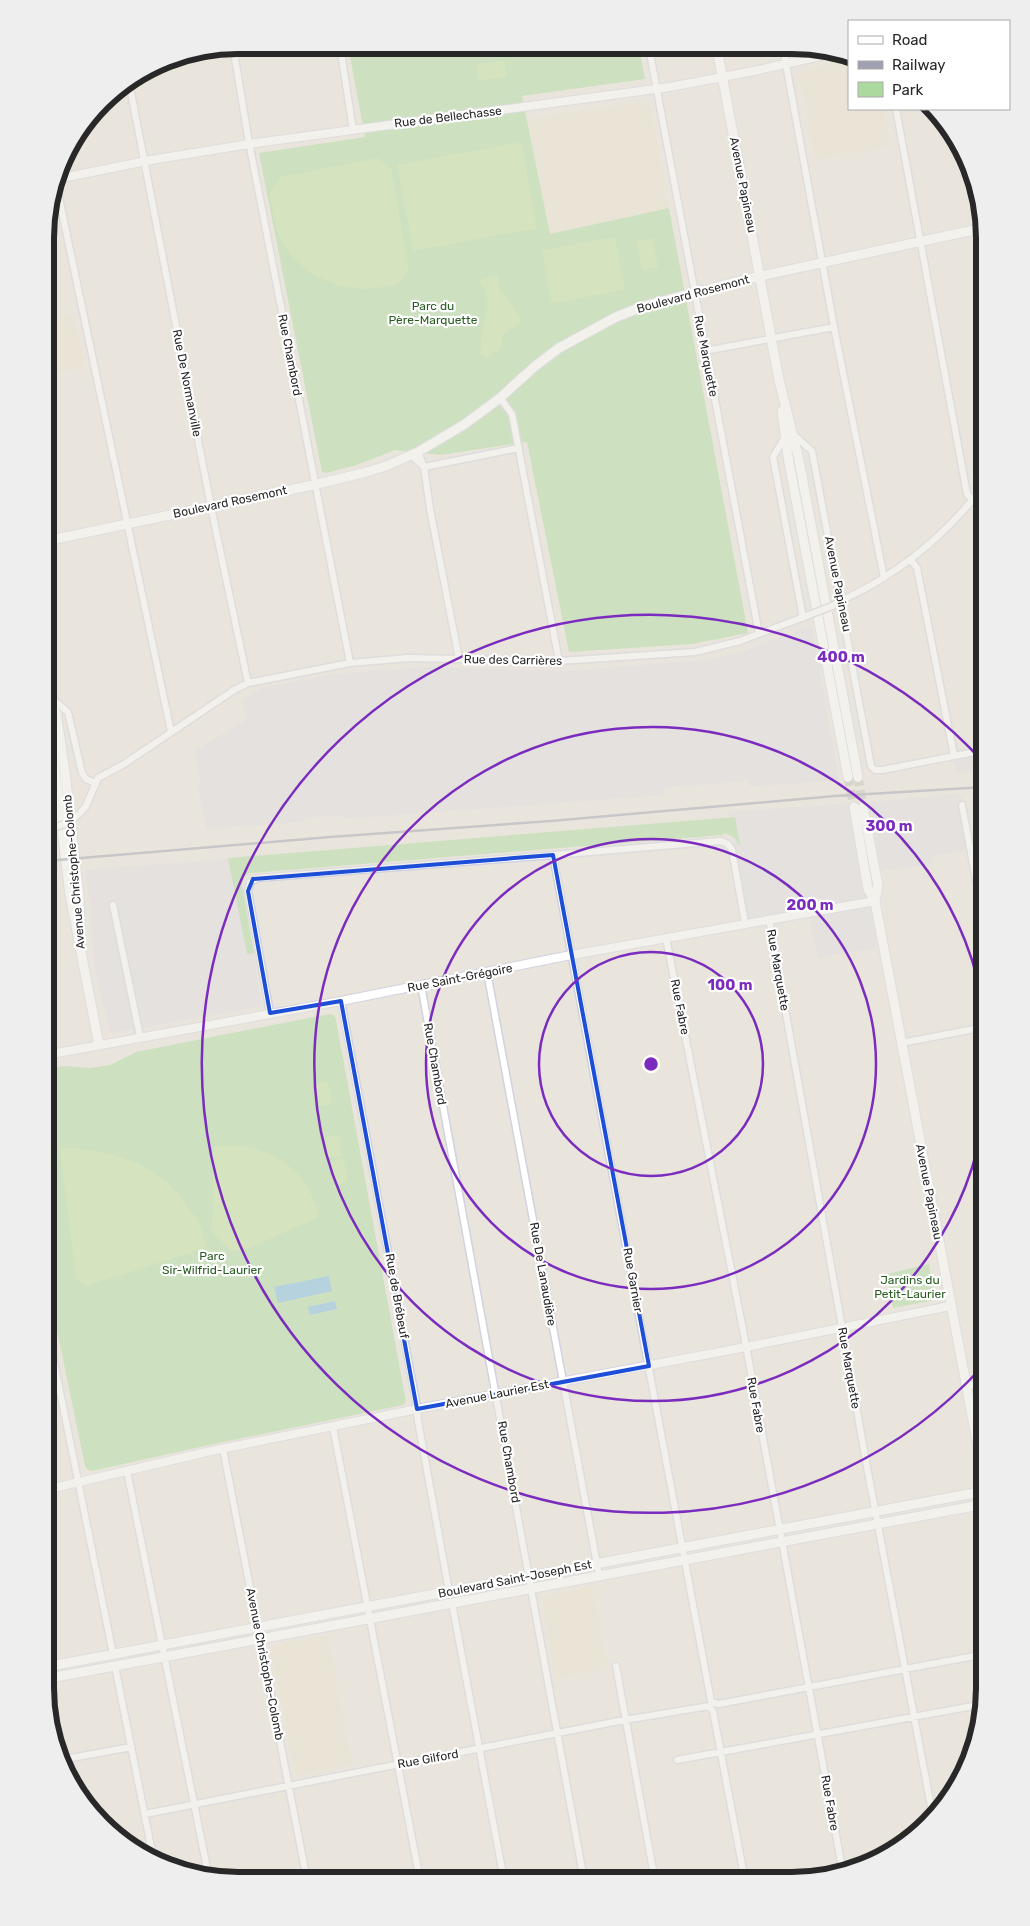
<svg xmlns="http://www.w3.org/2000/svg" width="1030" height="1926" viewBox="0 0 1030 1926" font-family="Rubik,sans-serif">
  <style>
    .industrial { fill: #dedce2 }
    .education { fill: #e9e3cc }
    .green { fill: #acda9e }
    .pitch { fill: #bce09a }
    .water { fill: #79bbe1 }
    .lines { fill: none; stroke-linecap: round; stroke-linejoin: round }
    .secondary-tunnel { stroke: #c2bfb8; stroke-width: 9; stroke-dasharray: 9 4.5; stroke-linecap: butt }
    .minor-casing { stroke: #d1d2e0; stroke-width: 9 }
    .tertiary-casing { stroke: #d1d2e0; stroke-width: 10 }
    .secondary-casing { stroke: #d1d2e0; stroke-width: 11 }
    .minor { stroke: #fff; stroke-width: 6 }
    .tertiary { stroke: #fff; stroke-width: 8 }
    .secondary { stroke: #fff; stroke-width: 9 }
    .rail { stroke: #9fa0b1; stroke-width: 2.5 }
    .minor-bridge-casing { stroke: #d1d2e0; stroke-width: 9; stroke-linecap: butt }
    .minor-bridge { stroke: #fff; stroke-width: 6 }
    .marked { fill: none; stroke: #1d4ed8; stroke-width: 4; stroke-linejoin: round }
    .ring { fill: none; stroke: #7b2cbf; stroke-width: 2.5 }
    .labels { text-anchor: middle; stroke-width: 4.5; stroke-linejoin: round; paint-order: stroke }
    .street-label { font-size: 12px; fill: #282828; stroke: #fff }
    .park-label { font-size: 12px; fill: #285d21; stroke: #fff }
    .rim { fill: none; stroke: #282828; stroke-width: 6 }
    .centre { fill: #7b2cbf; stroke: #fff; stroke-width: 2.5 }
    .ring-label { font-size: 15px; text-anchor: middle; font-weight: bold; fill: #7b2cbf; stroke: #fff; stroke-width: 4.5; stroke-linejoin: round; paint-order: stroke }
  </style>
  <rect width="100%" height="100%" fill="#e9e5dc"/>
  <path class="industrial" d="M 812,626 L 839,780 L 750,787 L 749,781 L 664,788 L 664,795 L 343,819 L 342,815 L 304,818 L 304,822 L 207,829 L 197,786 L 201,785 L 195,751 L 247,719 L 242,700 L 262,688 L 334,674 L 425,667 L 568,671 L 705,660 L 738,653 Z
    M 985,753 L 985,773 L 956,772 L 953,758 Z
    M 959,794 L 963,800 L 971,849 L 932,856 L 933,865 L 881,870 L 870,802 Z
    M 852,803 L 877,948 L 818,958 L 809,914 L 749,924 L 728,812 Z
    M 229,859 L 254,953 L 261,1005 L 258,1007 L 111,1033 L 109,1029 L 95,970 L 86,870 Z"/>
  <path class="education" d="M 849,60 L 849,109 L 884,109 L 891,146 L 815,160 L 799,72 Z
    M 646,102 L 650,105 L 669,208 L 550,234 L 527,119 Z
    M 73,314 L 85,367 L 46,376 L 47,320 Z
    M 592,1586 L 607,1668 L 555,1678 L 543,1597 Z
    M 328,1635 L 352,1764 L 297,1775 L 295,1774 L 271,1647 L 274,1645 Z"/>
  <path class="green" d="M 348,46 L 639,47 L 645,79 L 522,96 L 550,234 L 669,208 L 748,633 L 692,644 L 569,652 L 527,442 L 440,455 L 395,450 L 357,465 L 326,473 L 322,472 L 259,153 L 365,137 Z
    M 46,760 L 54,822 L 46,825 Z
    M 735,817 L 740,845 L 739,845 L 734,837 L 724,833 L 723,835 L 250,873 L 244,877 L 242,885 L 254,953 L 247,954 L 228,858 Z
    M 329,1014 L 334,1015 L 336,1020 L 406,1402 L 403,1405 L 223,1442 L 92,1471 L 88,1470 L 85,1466 L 45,1272 L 46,1069 L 65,1066 L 90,1068 L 110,1065 L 136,1052 Z
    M 929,1264 L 935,1300 L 893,1308 L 887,1274 Z"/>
  <path class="pitch" d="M 504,60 L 507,76 L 479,81 L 476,65 Z
    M 521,142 L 537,228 L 413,251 L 397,165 Z
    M 378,158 L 391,168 L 409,271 L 398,284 C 387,286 375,289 364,289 C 328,288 293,268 279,234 C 273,222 272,206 270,193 L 280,177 Z
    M 615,237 L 625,290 L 552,303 L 542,250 Z
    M 653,238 L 658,267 L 642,270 L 636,241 Z
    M 498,275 L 499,290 L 507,298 L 521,318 L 520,323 L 502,335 L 502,347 L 487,358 L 480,353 L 482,330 L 488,304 L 484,286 L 482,286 L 480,280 Z
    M 328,1082 L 332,1104 L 320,1106 L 316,1084 Z
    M 339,1135 L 342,1156 L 328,1158 L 325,1137 Z
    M 225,1146 C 271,1144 309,1170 319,1217 L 251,1247 L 233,1252 C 218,1240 208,1234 213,1213 L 213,1147 Z
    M 73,1148 C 120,1153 159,1165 187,1205 C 191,1211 197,1218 200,1225 C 203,1232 204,1240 207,1247 L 87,1286 L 76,1279 L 60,1149 Z
    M 344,1159 L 348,1182 L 335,1185 L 330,1162 Z"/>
  <path class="water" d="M 329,1276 L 332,1291 L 278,1303 L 274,1287 Z
    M 335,1301 L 337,1309 L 310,1315 L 308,1307 Z"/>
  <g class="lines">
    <path class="secondary-tunnel" d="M 848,777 L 854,807
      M 858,777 L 863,807"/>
    <defs>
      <path id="minor" d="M 233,46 L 248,137 L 350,663
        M 340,46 L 353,130
        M 649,48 L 759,634
        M 783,48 L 834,327 L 884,578
        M 129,82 L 211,507 L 248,683
        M 896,109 L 967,494 L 982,510 L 985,527
        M 56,183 L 171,732
        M 705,351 L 834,327
        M 500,398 L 512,414 L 559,661
        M 793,434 L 812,451 L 871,766 L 875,770 L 882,770 L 985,750
        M 785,437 L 773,457 L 803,618
        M 418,452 L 424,467 L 430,509 L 459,659
        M 411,455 L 424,467 L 519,448
        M 910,559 L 917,568 L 954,756
        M 832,606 C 849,596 867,589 883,578 C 924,553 955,522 985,485
        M 50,697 L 68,712 L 82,773 L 86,779 L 95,783
        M 962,805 L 985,928
        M 80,813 L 86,806 L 98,778 L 124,764 L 234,690 L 248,683 L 350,663 L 408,658 L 559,661 L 695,652 L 740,641 L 809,615
        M 46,831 L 54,828
        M 553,855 L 711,1701 L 714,1703 L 719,1704 L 985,1654
        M 113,905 L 140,1037
        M 769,919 L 867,1467 L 933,1817
        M 666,938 L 744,1335 L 843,1873
        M 487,972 L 599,1575
        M 421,985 L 584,1880
        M 341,1001 L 416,1402 L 418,1421 L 449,1591
        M 270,1013 L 248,891 L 250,882 L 258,878 L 553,855 L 721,841 L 728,844 L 732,850 L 745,923
        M 901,1043 L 985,1027
        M 45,1317 L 113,1654
        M 965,1386 L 985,1383
        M 333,1427 L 420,1880
        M 223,1449 L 307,1880
        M 127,1471 L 209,1878
        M 452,1603 L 504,1880
        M 115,1666 L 154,1862
        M 616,1666 L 655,1881
        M 60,1760 L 131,1747
        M 677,1760 L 984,1704
        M 145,1814 L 619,1721 L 709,1706 L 713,1711 L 745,1881"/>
      <path id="tertiary" d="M 57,179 L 151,160 L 249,144 L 670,87 L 754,71 L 838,52
        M 46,1055 L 341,1001 L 566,956 L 875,901
        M 45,1490 L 211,1451 L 417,1409 L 746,1347 L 950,1306"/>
      <path id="secondary" d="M 717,48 L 779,380 L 799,460 L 858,777
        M 782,411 L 788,457 L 848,777
        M 46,541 L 313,485 L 363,473 L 386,466 L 418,452 L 465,424 L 500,398 L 534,367 L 559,348 L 616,317 L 647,305 L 747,279 L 983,228
        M 46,683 L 49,697 L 56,713 L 65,772 L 79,895 L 80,925
        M 49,697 L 50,727 L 70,895 L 99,1045
        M 854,807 L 868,889 L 875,901 L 877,912 L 985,1484
        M 863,807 L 878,885 L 875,901
        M 45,1667 L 985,1491
        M 45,1679 L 985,1504"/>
    </defs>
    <use href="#minor" class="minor-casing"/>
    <use href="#tertiary" class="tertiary-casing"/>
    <use href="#secondary" class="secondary-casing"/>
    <use href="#minor" class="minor"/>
    <use href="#tertiary" class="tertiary"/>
    <use href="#secondary" class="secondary"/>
    <path class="rail" d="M 46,861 L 330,837 L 551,821 L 835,796 L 985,787"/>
    <defs>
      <path id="minor-bridge" d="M 809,615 L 832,606
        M 54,828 L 69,822 L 80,813"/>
    </defs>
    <use href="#minor-bridge" class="minor-bridge-casing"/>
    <use href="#minor-bridge" class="minor-bridge"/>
  </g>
  <path d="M0 0H1030V1926H0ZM 553,855 L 649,1366 L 417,1409 L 341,1001 L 270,1013 L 248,891 L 253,879 Z" fill="#e9e5dc" fill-opacity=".55" fill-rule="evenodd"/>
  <path class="marked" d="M 553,855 L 649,1366 L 417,1409 L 341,1001 L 270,1013 L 248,891 L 253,879 Z"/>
  <g class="ring">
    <circle cx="651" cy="1064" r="112"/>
    <circle cx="651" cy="1064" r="225"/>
    <path d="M985 1111A337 337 0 1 1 985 1017"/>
    <path d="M982 1367A449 449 0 1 1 985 764"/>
  </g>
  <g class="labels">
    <g class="street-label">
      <text transform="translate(448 117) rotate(-7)" y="4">Rue de Bellechasse</text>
      <text transform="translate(743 185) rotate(79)" y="4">Avenue Papineau</text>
      <text transform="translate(693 294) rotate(-15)" y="4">Boulevard Rosemont</text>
      <text transform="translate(290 355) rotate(79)" y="4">Rue Chambord</text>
      <text transform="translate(706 356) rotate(79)" y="4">Rue Marquette</text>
      <text transform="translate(187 383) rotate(79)" y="4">Rue De Normanville</text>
      <text transform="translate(230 502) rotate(-12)" y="4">Boulevard Rosemont</text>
      <text transform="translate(838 584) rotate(79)" y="4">Avenue Papineau</text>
      <text transform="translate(513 660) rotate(1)" y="4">Rue des Carrières</text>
      <text transform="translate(74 872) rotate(-95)" y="4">Avenue Christophe-Colomb</text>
      <text transform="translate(778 970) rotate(80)" y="4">Rue Marquette</text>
      <text transform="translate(460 978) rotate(-11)" y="4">Rue Saint-Grégoire</text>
      <text transform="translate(680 1007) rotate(79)" y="4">Rue Fabre</text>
      <text transform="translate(435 1064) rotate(80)" y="4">Rue Chambord</text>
      <text transform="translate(929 1192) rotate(79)" y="4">Avenue Papineau</text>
      <text transform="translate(543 1274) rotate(80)" y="4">Rue De Lanaudière</text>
      <text transform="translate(633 1280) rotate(80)" y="4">Rue Garnier</text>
      <text transform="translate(397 1296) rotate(80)" y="4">Rue de Brébeuf</text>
      <text transform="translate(849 1368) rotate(80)" y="4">Rue Marquette</text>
      <text transform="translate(497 1394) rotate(-11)" y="4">Avenue Laurier Est</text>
      <text transform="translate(756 1405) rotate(80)" y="4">Rue Fabre</text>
      <text transform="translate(509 1462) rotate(80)" y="4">Rue Chambord</text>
      <text transform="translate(515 1579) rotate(-11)" y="4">Boulevard Saint-Joseph Est</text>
      <text transform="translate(265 1664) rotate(79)" y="4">Avenue Christophe-Colomb</text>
      <text transform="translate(428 1759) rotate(-10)" y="4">Rue Gilford</text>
      <text transform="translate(830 1803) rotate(80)" y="4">Rue Fabre</text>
    </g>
    <g class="park-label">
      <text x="433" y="310">Parc du<tspan x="433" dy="14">Père-Marquette</tspan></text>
      <text x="212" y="1260">Parc<tspan x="212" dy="14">Sir-Wilfrid-Laurier</tspan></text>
      <text x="910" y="1284">Jardins du<tspan x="910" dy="14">Petit-Laurier</tspan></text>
    </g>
  </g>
  <path d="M0 0H1030V1926H0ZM238 54H792A184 184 0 0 1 976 238V1688A184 184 0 0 1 792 1872H238A184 184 0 0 1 54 1688V238A184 184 0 0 1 238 54Z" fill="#eee" fill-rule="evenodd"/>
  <path class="rim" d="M238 54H792A184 184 0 0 1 976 238V1688A184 184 0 0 1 792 1872H238A184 184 0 0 1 54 1688V238A184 184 0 0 1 238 54Z"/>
  <circle cx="651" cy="1064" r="8" class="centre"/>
  <g class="ring-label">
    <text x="841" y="662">400 m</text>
    <text x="889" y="831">300 m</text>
    <text x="810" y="910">200 m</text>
    <text x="730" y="990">100 m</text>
  </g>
  <rect x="848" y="20" width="162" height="90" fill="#ffffff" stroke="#a9a9a9"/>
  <rect x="858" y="36" width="25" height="8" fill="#ffffff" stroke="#a9a9a9"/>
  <text x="892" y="45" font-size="15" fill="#282828">Road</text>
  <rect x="858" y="61" width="25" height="8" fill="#9fa0b1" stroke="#a9a9a9"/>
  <text x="892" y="70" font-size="15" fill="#282828">Railway</text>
  <rect x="858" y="82" width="25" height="15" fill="#acda9e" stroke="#a9a9a9"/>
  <text x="892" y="95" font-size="15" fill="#282828">Park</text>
</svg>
